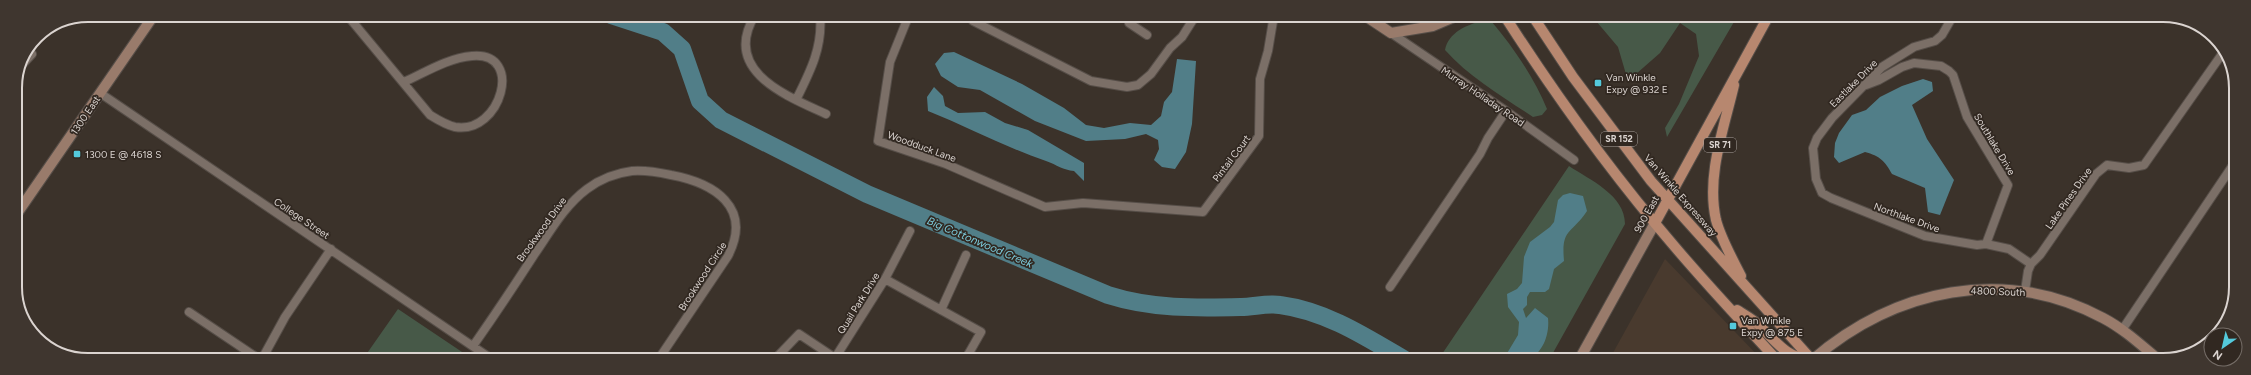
<svg xmlns="http://www.w3.org/2000/svg" width="2251" height="375" viewBox="0 0 2251 375" font-family="Figtree,sans-serif">
  <style>
    .built { fill: #493a2e }
    .green { fill: #475948 }
    .water { fill: #517e88 }
    .lines { fill: none; stroke-linecap: round; stroke-linejoin: round }
    .river { stroke: #517e88; stroke-width: 18 }
    .street-casing { stroke: #564e48; stroke-width: 10 }
    .secondary-casing { stroke: #564e48; stroke-width: 12 }
    .primary-casing { stroke: #564e48; stroke-width: 12 }
    .street { stroke: #7b6f67; stroke-width: 8 }
    .secondary { stroke: #997b6b; stroke-width: 10 }
    .primary { stroke: #b7876f; stroke-width: 10 }
    .poi-dot { fill: #54cadc; stroke: #312821; stroke-width: 1.5 }
    .labels { text-anchor: middle; stroke-width: 3.5; stroke-linejoin: round; paint-order: stroke }
    .shield { fill: #312821; stroke: #a8a09c; stroke-width: 1 }
    .shield-label { font-size: 9px; font-weight: bold; fill: #dbd4d0 }
    .poi-label { font-size: 10px; fill: #dbd4d0; stroke: #312821; text-anchor: start }
    .street-label { font-size: 10px; fill: #dbd4d0; stroke: #312821 }
    .water-label { font-size: 11px; font-style: italic; fill: #7dcdde; stroke: #312821 }
    .rim { fill: none; stroke: #dbd4d0; stroke-width: 2 }
  </style>
  <rect width="100%" height="100%" fill="#3b322a"/>
  <path class="built" d="M 1665,259 L 1762,360 L 1609,360 Z"/>
  <path class="green" d="M 1591,15 L 1738,15 L 1667,137 L 1665,128 L 1679,104 L 1699,56 L 1696,34 L 1680,23 L 1660,53 L 1628,81 L 1618,47 Z
    M 1483,21 L 1491,21 C 1512,45 1535,79 1547,109 L 1542,115 L 1533,117 C 1503,97 1469,77 1445,50 C 1448,33 1467,24 1483,21 Z
    M 1569,166 C 1590,180 1625,195 1625,224 L 1549,360 L 1438,360 Z
    M 398,309 L 474,360 L 363,359 Z"/>
  <path class="water" d="M 954,52 L 1022,84 L 1064,108 L 1086,125 L 1104,128 L 1130,123 L 1151,125 L 1161,116 L 1164,102 L 1172,92 L 1177,59 L 1196,61 L 1192,124 L 1186,152 L 1175,169 L 1162,167 L 1154,160 L 1159,149 L 1158,140 L 1146,134 L 1125,139 L 1086,141 L 1035,121 L 980,90 L 958,87 L 941,76 L 935,64 L 944,53 Z
    M 1923,79 L 1932,82 L 1933,91 L 1912,105 L 1927,139 L 1954,180 L 1940,215 L 1928,212 L 1925,188 L 1892,174 C 1885,161 1880,156 1865,152 L 1839,163 L 1834,157 L 1835,143 L 1839,133 L 1852,115 L 1866,110 L 1880,97 L 1902,86 Z
    M 934,87 L 943,96 L 945,106 L 958,113 L 985,112 L 1005,123 L 1028,130 L 1084,163 L 1084,181 L 1074,171 C 1063,170 1057,165 1046,161 C 1005,147 968,127 928,111 L 927,97 Z
    M 1570,193 L 1583,196 L 1587,211 C 1571,235 1561,228 1564,261 L 1554,269 L 1549,289 L 1545,292 L 1530,292 L 1527,297 L 1527,305 L 1523,309 L 1526,318 L 1535,308 L 1548,318 C 1550,336 1541,360 1520,360 C 1514,360 1510,360 1506,355 L 1518,335 L 1519,322 L 1508,307 L 1507,294 L 1517,289 L 1522,283 L 1524,257 L 1530,242 L 1550,227 L 1554,222 L 1558,200 L 1563,195 Z"/>
  <g class="lines">
    <path class="river" d="M 611,15 L 663,32 L 682,49 L 700,101 L 721,120 L 867,194 L 1108,295 C 1152,309 1195,308 1241,307 C 1253,307 1268,303 1280,305 C 1326,311 1366,337 1405,360"/>
    <defs>
      <path id="street" d="M 347,15 L 430,115 C 438,120 446,125 455,127 C 501,135 525,51 472,56 C 448,58 426,72 404,82
        M 755,15 C 721,71 787,96 826,114
        M 909,15 L 890,62 L 878,141 L 946,164 L 1045,207 L 1083,203 L 1203,212 L 1259,136 L 1260,79 L 1268,51 L 1274,15
        M 970,15 L 973,21 L 1091,81 L 1127,87 L 1138,85 L 1151,74 L 1170,48 L 1182,37 L 1196,15
        M 1127,15 L 1129,23 L 1147,35
        M 1953,16 L 1942,35 L 1935,41 L 1914,47 L 1882,67 L 1832,118 L 1817,138 L 1813,148 L 1816,179 L 1822,193 L 1831,198 L 1925,236 L 1977,245 L 1986,244 L 2009,249 L 2031,264
        M 1391,33 L 1506,111 L 1574,160
        M 19,68 L 32,54
        M 1866,85 L 1879,80 L 1902,67 L 1914,63 L 1941,66 L 1949,71 L 1953,75 L 1967,117 L 2008,185 L 1986,244
        M 15,90 L 17,78
        M 100,93 L 493,360
        M 796,100 C 810,72 823,47 820,15
        M 885,279 L 981,332 L 965,360
        M 1390,287 L 1480,154 L 1488,138 L 1506,111
        M 2025,291 L 2028,271 L 2031,264 L 2040,255 L 2096,174 L 2107,165 L 2129,168 L 2144,165 L 2222,54
        M 941,310 L 966,255
        M 189,312 L 259,359
        M 2122,330 L 2235,162
        M 473,346 C 494,316 514,286 534,255 C 550,232 564,206 587,189 C 599,180 616,173 632,171 C 645,170 657,172 671,175 C 714,183 753,207 728,256 L 658,360
        M 262,359 L 285,317 L 331,249
        M 774,360 L 799,334 L 835,358 L 885,279 L 910,231"/>
      <path id="secondary" d="M 1364,15 L 1391,33 L 1433,26 L 1459,15
        M 16,215 L 154,15
        M 1579,360 L 1655,223
        M 1812,360 C 1895,289 2004,265 2103,318 C 2124,329 2141,345 2159,360"/>
      <path id="primary" d="M 1504,15 C 1556,96 1612,174 1675,247 C 1708,286 1743,323 1777,360
        M 1532,15 L 1573,77 L 1651,181 L 1812,360
        M 1734,85 C 1724,128 1706,176 1716,220 C 1721,239 1732,258 1741,276
        M 1655,223 L 1769,15
        M 1737,310 C 1745,315 1754,320 1760,326 C 1776,342 1787,358 1811,360"/>
    </defs>
    <use href="#street" class="street-casing"/>
    <use href="#secondary" class="secondary-casing"/>
    <use href="#primary" class="primary-casing"/>
    <use href="#street" class="street"/>
    <use href="#secondary" class="secondary"/>
    <use href="#primary" class="primary"/>
  </g>
  <g class="poi-dot">
    <rect x="1594" y="79" width="8" height="8" rx="2"/>
    <rect x="73" y="150" width="8" height="8" rx="2"/>
    <rect x="1729" y="322" width="8" height="8" rx="2"/>
  </g>
  <g class="labels">
    <g class="shield">
      <rect x="1601" y="132" width="36" height="14" rx="3"/>
      <rect x="1704" y="138" width="32" height="14" rx="3"/>
    </g>
    <g class="shield-label">
      <text x="1619" y="142">SR 152</text>
      <text x="1720" y="148">SR 71</text>
    </g>
    <g class="poi-label">
      <text x="1606" y="81">Van Winkle<tspan x="1606" dy="12">Expy @ 932 E</tspan></text>
      <text x="85" y="158">1300 E @ 4618 S</text>
      <text x="1741" y="324">Van Winkle<tspan x="1741" dy="12">Expy @ 875 E</tspan></text>
    </g>
    <g class="street-label">
      <text transform="translate(1853 83) rotate(-45)" y="4">Eastlake Drive</text>
      <text transform="translate(1483 96) rotate(34)" y="4">Murray Holladay Road</text>
      <text transform="translate(85 115) rotate(-56)" y="4">1300 East</text>
      <text transform="translate(1995 144) rotate(59)" y="4">Southlake Drive</text>
      <text transform="translate(922 146) rotate(20)" y="4">Woodduck Lane</text>
      <text transform="translate(1231 158) rotate(-53)" y="4">Pintail Court</text>
      <text transform="translate(1681 195) rotate(49)" y="4">Van Winkle Expressway</text>
      <text transform="translate(2068 198) rotate(-55)" y="4">Lake Pines Drive</text>
      <text transform="translate(1646 214) rotate(-61)" y="4">900 East</text>
      <text transform="translate(1907 217) rotate(20)" y="4">Northlake Drive</text>
      <text transform="translate(302 218) rotate(34)" y="4">College Street</text>
      <text transform="translate(541 229) rotate(-54)" y="4">Brookwood Drive</text>
      <text transform="translate(702 276) rotate(-57)" y="4">Brookwood Circle</text>
      <text transform="translate(1998 291) rotate(2)" y="4">4800 South</text>
      <text transform="translate(858 303) rotate(-58)" y="4">Quail Park Drive</text>
    </g>
    <g class="water-label">
      <text transform="translate(980 242) rotate(23)" y="4">Big Cottonwood Creek</text>
    </g>
  </g>
  <path d="M0 0H2251V375H0ZM88 22H2163A66 66 0 0 1 2229 88V287A66 66 0 0 1 2163 353H88A66 66 0 0 1 22 287V88A66 66 0 0 1 88 22Z" fill="#3f362f" fill-rule="evenodd"/>
  <path class="rim" d="M88 22H2163A66 66 0 0 1 2229 88V287A66 66 0 0 1 2163 353H88A66 66 0 0 1 22 287V88A66 66 0 0 1 88 22Z"/>
  <g transform="translate(2223 347) rotate(214)"><circle r="19" fill="#312821" stroke="#756d67"/>
  <path d="M0-3L7 15L0 10L-7 15Z" fill="#54cadc"/>
  <text y="-6" font-size="11" font-weight="bold" text-anchor="middle" fill="#dbd4d0">N</text>
  </g>
</svg>
